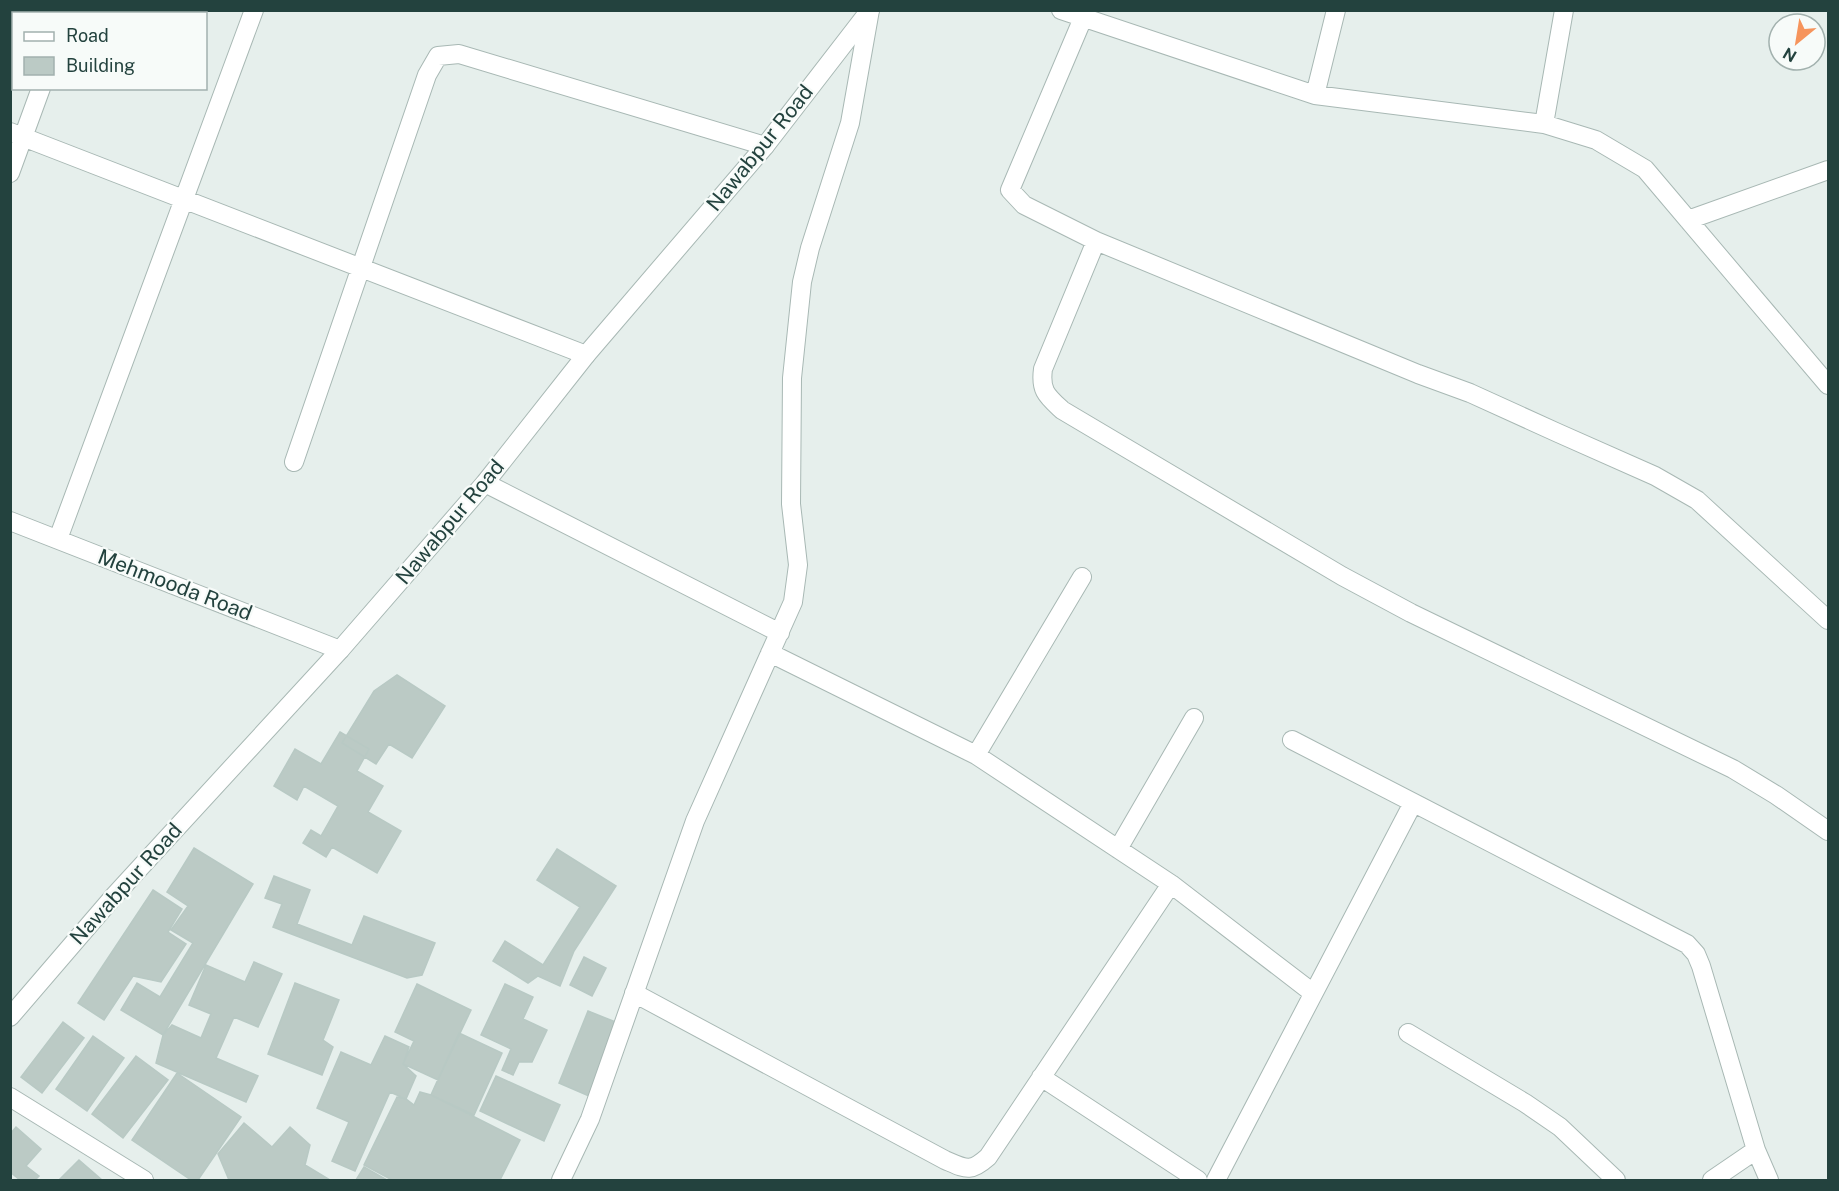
<svg xmlns="http://www.w3.org/2000/svg" width="1839" height="1191" viewBox="0 0 1839 1191" font-family="'Public Sans',sans-serif">
  <style>
    .building { fill: #bbcac5; stroke: #b8c9c4; stroke-width: 1.5 }
    .lines { fill: none; stroke-linecap: round; stroke-linejoin: round }
    .minor-casing { stroke: #a8b8b4; stroke-width: 20 }
    .tertiary-casing { stroke: #a8b8b4; stroke-width: 20 }
    .minor { stroke: #fff; stroke-width: 18 }
    .tertiary { stroke: #fff; stroke-width: 18 }
    .labels { text-anchor: middle; stroke-width: 4.5; stroke-linejoin: round; paint-order: stroke }
    .street-label { font-size: 21px; fill: #23423e; stroke: #f7fbf9 }
  </style>
  <rect width="100%" height="100%" fill="#e6efec"/>
  <path class="building" d="M 397,675 L 445,706 L 412,758 L 389,744 L 376,764 L 342,743 L 374,691 Z
    M 340,732 L 369,749 L 357,771 L 383,786 L 368,812 L 401,831 L 377,873 L 332,847 L 326,857 L 303,843 L 311,830 L 321,836 L 338,806 L 304,786 L 297,800 L 274,786 L 295,749 L 321,764 Z
    M 194,848 L 253,884 L 163,1035 L 121,1010 L 137,983 L 160,997 L 193,943 L 171,930 L 188,906 L 167,892 Z
    M 557,849 L 616,886 L 574,951 L 560,986 L 538,976 L 528,983 L 493,961 L 505,941 L 543,965 L 580,907 L 537,880 Z
    M 274,876 L 310,890 L 297,924 L 352,945 L 364,916 L 435,943 L 422,975 L 407,978 L 273,927 L 282,904 L 265,898 Z
    M 153,890 L 182,909 L 168,932 L 186,944 L 161,982 L 133,976 L 104,1020 L 78,1003 Z
    M 584,957 L 606,968 L 592,996 L 570,985 Z
    M 254,962 L 282,974 L 258,1027 L 234,1017 L 216,1058 L 258,1076 L 246,1102 L 156,1063 L 163,1035 L 172,1025 L 201,1038 L 211,1014 L 189,1005 L 206,965 L 245,982 Z
    M 295,983 L 339,1000 L 323,1040 L 333,1047 L 322,1075 L 268,1054 Z
    M 417,984 L 471,1010 L 438,1080 L 403,1064 L 414,1041 L 395,1032 Z
    M 505,984 L 533,997 L 523,1019 L 547,1030 L 532,1062 L 519,1062 L 513,1075 L 502,1070 L 511,1049 L 481,1035 Z
    M 588,1011 L 618,1023 L 589,1096 L 559,1083 Z
    M 63,1022 L 84,1038 L 42,1093 L 21,1077 Z
    M 459,1033 L 502,1053 L 474,1115 L 431,1095 Z
    M 93,1036 L 124,1058 L 87,1111 L 56,1089 Z
    M 385,1036 L 409,1047 L 403,1064 L 416,1076 L 406,1099 L 390,1092 L 355,1171 L 332,1161 L 349,1122 L 317,1108 L 341,1052 L 371,1065 Z
    M 136,1056 L 168,1080 L 123,1138 L 92,1114 Z
    M 177,1073 L 241,1117 L 198,1180 L 191,1180 L 132,1140 Z
    M 496,1076 L 560,1105 L 544,1141 L 480,1111 Z
    M 420,1092 L 431,1095 L 520,1140 L 500,1180 L 392,1180 L 364,1165 L 397,1097 L 406,1099 L 414,1105 Z
    M 244,1123 L 272,1147 L 290,1127 L 310,1145 L 305,1165 L 330,1180 L 229,1180 L 218,1154 Z
    M 16,1127 L 41,1149 L 26,1166 L 39,1176 L 35,1180 L 20,1180 L 10,1172 L 10,1134 Z
    M 79,1160 L 102,1180 L 59,1180 Z
    M 364,1167 L 387,1180 L 356,1180 Z"/>
  <g class="lines">
    <defs>
      <path id="minor" d="M 1061,10 L 1315,95 L 1544,124 L 1596,140 L 1645,169 L 1828,385
        M 68,14 L 69,10
        M 1083,18 L 1010,190 L 1024,205 L 1096,241 L 1418,374 L 1470,393 L 1558,433 L 1655,476 L 1697,500 L 1828,620
        M 1315,95 L 1336,10
        M 1544,124 L 1564,10
        M 10,132 L 586,355
        M 10,173 L 41,88
        M 1688,220 L 1828,170
        M 1096,241 L 1043,369 C 1040,391 1047,396 1062,410 L 1342,576 L 1411,613 L 1733,769 L 1776,795 L 1828,831
        M 294,462 L 427,75 L 438,56 L 459,54 L 765,146
        M 485,483 L 780,633
        M 10,521 L 340,650
        M 58,539 L 254,10
        M 770,653 L 976,755 L 1171,884 L 1313,993
        M 1292,740 L 1687,944 L 1696,954 L 1701,966 L 1756,1150 L 1769,1180
        M 976,755 L 1082,577
        M 1118,849 L 1194,718
        M 634,993 L 945,1160 C 966,1169 970,1173 988,1157 L 1171,884
        M 1408,1033 L 1525,1103 L 1560,1127 L 1616,1180
        M 1041,1077 L 1198,1180
        M 10,1097 L 144,1180
        M 561,1180 L 590,1119 L 695,821 L 793,602 L 798,565 L 791,504 L 792,378 L 802,282 L 810,248 L 850,123 L 870,10
        M 1216,1180 L 1413,803
        M 1712,1180 L 1756,1150"/>
      <path id="tertiary" d="M 10,1017 L 114,896 L 340,650 L 485,483 L 586,355 L 765,146 L 870,10"/>
    </defs>
    <use href="#minor" class="minor-casing"/>
    <use href="#tertiary" class="tertiary-casing"/>
    <use href="#minor" class="minor"/>
    <use href="#tertiary" class="tertiary"/>
  </g>
  <g class="labels">
    <g class="street-label">
      <text transform="translate(760 148) rotate(-51)" y="7">Nawabpur Road</text>
      <text transform="translate(450 522) rotate(-50)" y="7">Nawabpur Road</text>
      <text transform="translate(175 585) rotate(21)" y="7">Mehmooda Road</text>
      <text transform="translate(126 884) rotate(-48)" y="7">Nawabpur Road</text>
    </g>
  </g>
  <rect width="1839" height="1191" fill="none" stroke="#23423e" stroke-width="24"/>
  <rect x="12" y="12" width="195" height="78" fill="#f7fbf9" stroke="#a2b1ae" stroke-width="1.5"/>
  <rect x="24" y="32" width="30" height="9" fill="#ffffff" stroke="#a2b1ae" stroke-width="1.5"/>
  <text x="66" y="42" font-size="18" fill="#23423e">Road</text>
  <rect x="24" y="57" width="30" height="18" fill="#bbcac5" stroke="#a2b1ae" stroke-width="1.5"/>
  <text x="66" y="72" font-size="18" fill="#23423e">Building</text>
  <g transform="translate(1797 42) rotate(210)"><circle r="28" fill="#f7fbf9" stroke="#a2b1ae" stroke-width="1.5"/>
  <path d="M0-4.5L10 22L0 15L-10 22Z" fill="#f6945c"/>
  <text y="-9" font-size="16" font-weight="bold" text-anchor="middle" fill="#23423e">N</text>
  </g>
</svg>
